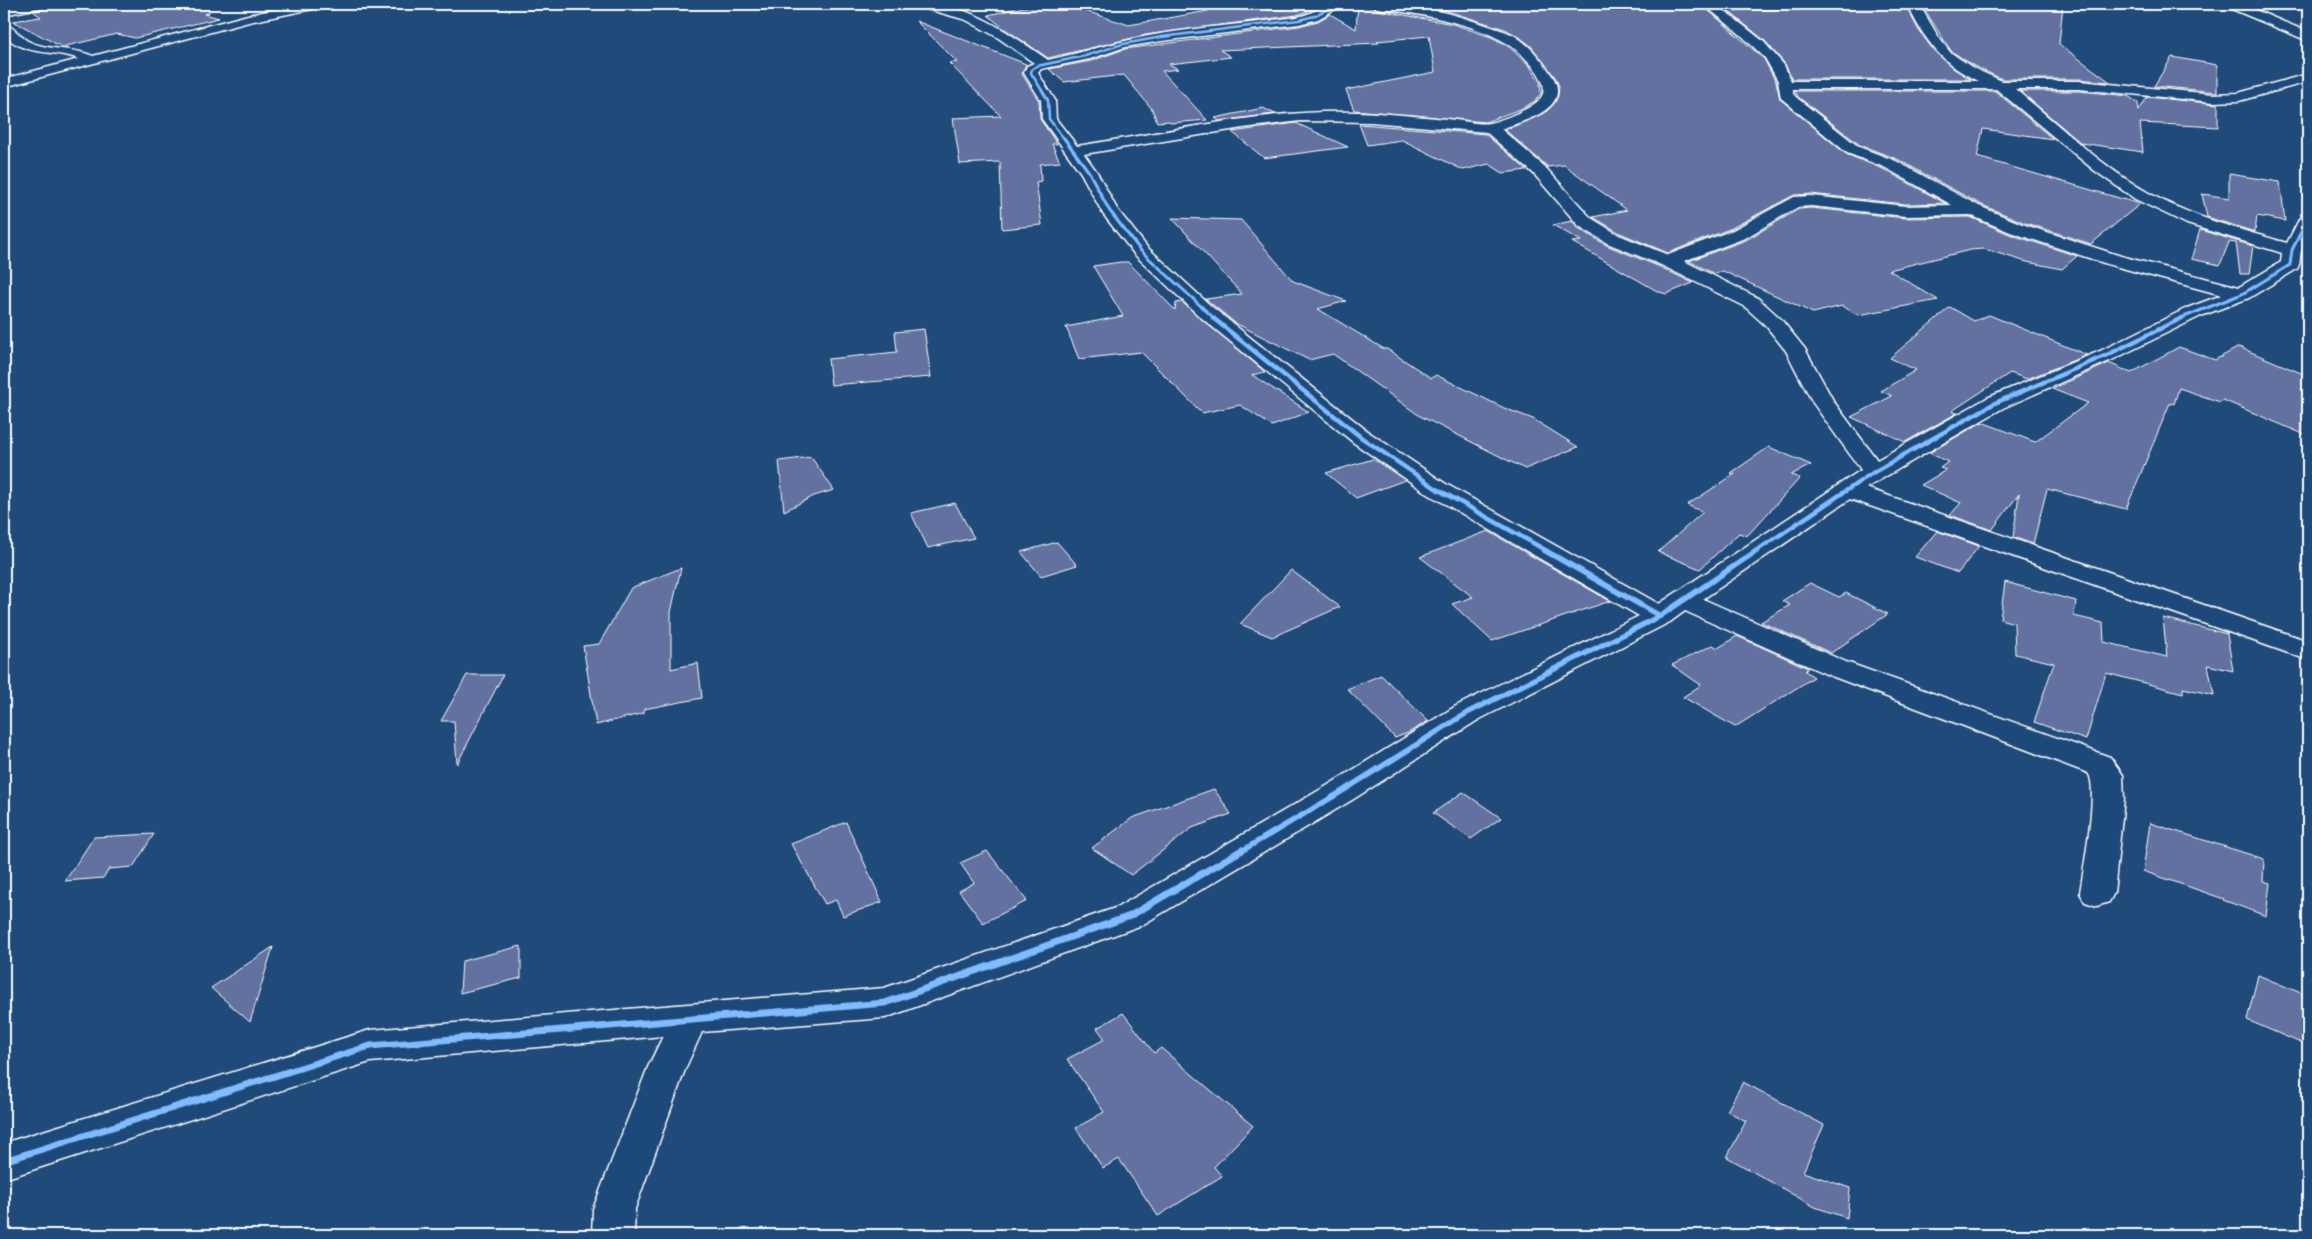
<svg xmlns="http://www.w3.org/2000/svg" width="2312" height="1239" viewBox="0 0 2312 1239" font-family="Kalam,sans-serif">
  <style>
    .building { fill: #62719f; stroke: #fff }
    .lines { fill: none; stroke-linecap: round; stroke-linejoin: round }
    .minor-casing { stroke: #fff; stroke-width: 3 }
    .minor { fill: #1f4a7a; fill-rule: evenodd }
    .cycleway-far4-casing { stroke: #1f4a7a; stroke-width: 4 }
    .cycleway-far3-casing { stroke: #1f4a7a; stroke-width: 5 }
    .cycleway-far2-casing { stroke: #1f4a7a; stroke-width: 7 }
    .cycleway-far1-casing { stroke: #1f4a7a; stroke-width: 9 }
    .cycleway-casing { stroke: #1f4a7a; stroke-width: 10 }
    .cycleway-far4 { stroke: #80bcff; stroke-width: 2.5 }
    .cycleway-far3 { stroke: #80bcff; stroke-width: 3 }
    .cycleway-far2 { stroke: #80bcff; stroke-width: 4.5 }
    .cycleway-far1 { stroke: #80bcff; stroke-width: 5.5 }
    .cycleway { stroke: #80bcff; stroke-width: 7 }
  </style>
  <rect width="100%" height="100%" fill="#1f4a7a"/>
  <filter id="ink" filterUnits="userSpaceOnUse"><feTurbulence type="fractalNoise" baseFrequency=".02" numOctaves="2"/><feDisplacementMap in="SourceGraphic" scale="10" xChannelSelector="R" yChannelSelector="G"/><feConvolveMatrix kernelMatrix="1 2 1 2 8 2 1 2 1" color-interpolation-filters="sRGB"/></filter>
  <g filter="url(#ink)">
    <path class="building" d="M 77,4 L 208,4 L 209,13 L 204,14 L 219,18 L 135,38 L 117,34 L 62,47 L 13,21 L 41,17 L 33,11 Z
      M 1037,4 L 1064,4 L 1129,25 L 1208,11 L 1203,7 L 1256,4 L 1269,10 L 1315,6 L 1318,7 L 1297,15 L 1145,35 L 1048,58 L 1002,27 L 988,15 Z
      M 1358,4 L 1369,4 L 1377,10 L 1453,24 L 1491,37 L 1508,46 L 1529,65 L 1540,82 L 1541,93 L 1535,101 L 1523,108 L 1485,122 L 1354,110 L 1346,90 L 1435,72 L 1429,36 L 1377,41 L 1379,43 L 1220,50 L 1231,57 L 1169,64 L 1178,69 L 1162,71 L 1207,120 L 1171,123 L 1169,121 L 1157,122 L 1152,109 L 1124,75 L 1064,82 L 1049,69 L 1091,61 L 1125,49 L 1299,26 L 1318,21 L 1330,14 L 1356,29 Z
      M 1411,4 L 1701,4 L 1764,59 L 1776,82 L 1780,99 L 1846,154 L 1883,169 L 1945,203 L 1905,204 L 1811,194 L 1794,195 L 1732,228 L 1668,253 L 1620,233 L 1593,217 L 1627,210 L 1564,165 L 1548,167 L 1505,130 L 1545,113 L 1554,104 L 1558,96 L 1559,86 L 1555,77 L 1531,46 L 1518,36 L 1505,29 L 1444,10 Z
      M 1799,4 L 1905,4 L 1918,29 L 1934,51 L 1954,69 L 1971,79 L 1792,79 L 1785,64 L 1764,40 L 1727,10 L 1804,9 Z
      M 1921,4 L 2063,4 L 2059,44 L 2110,82 L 2079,79 L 2002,79 L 1974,66 L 1951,51 Z
      M 916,21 L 1026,64 L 1022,74 L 1039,101 L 1040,119 L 1057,144 L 1052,144 L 1060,162 L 1040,164 L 1041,181 L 1036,182 L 1042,225 L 1002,229 L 1000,162 L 960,164 L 953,118 L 1001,116 L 949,63 L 957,62 Z
      M 2172,57 L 2217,65 L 2217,92 L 2154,86 Z
      M 1795,91 L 1995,91 L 2053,139 L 1983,129 L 1977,157 L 2140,204 L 2091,244 L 2023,222 L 1980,204 L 1897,159 L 1860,145 L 1798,97 Z
      M 2020,91 L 2079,91 L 2128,96 L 2138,103 L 2139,111 L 2147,97 L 2218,104 L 2218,127 L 2140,123 L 2143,152 L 2081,143 Z
      M 1263,108 L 1275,114 L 1219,121 L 1215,118 Z
      M 1296,123 L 1348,147 L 1264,158 L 1232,132 Z
      M 1359,124 L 1485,134 L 1527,170 L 1503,173 L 1489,164 L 1463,170 L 1402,140 L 1367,145 Z
      M 2229,174 L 2280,182 L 2285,221 L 2257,216 L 2255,232 L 2207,217 L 2202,194 L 2229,198 Z
      M 1811,208 L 1905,218 L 1970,217 L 2009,234 L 2077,256 L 2062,269 L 2027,262 L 1984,249 L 1970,250 L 1889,270 L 1938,300 L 1858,315 L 1842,306 L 1813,313 L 1723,271 L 1715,274 L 1689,261 L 1746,240 L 1799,209 Z
      M 1172,218 L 1241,220 L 1293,281 L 1346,301 L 1318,309 L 1384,349 L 1387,349 L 1431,378 L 1436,375 L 1504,408 L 1533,419 L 1578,447 L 1525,469 L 1420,416 L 1333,354 L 1309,360 L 1235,323 L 1206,299 L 1242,294 Z
      M 1572,221 L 1578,228 L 1606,245 L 1660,267 L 1693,283 L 1666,294 L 1657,291 L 1572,242 L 1581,241 L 1553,225 Z
      M 2200,230 L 2253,246 L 2249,274 L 2240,274 L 2236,243 L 2229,242 L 2220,265 L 2191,259 Z
      M 1121,262 L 1128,262 L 1175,310 L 1176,303 L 1182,302 L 1265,372 L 1252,375 L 1309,412 L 1272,426 L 1240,405 L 1202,413 L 1141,352 L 1079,359 L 1066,327 L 1123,316 L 1093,266 Z
      M 1950,307 L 1974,321 L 1989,315 L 2087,355 L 2027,379 L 2010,373 L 1952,411 L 1957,413 L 1905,442 L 1851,417 L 1892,396 L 1881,391 L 1916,370 L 1890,358 Z
      M 924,329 L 931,377 L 831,385 L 828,359 L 897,352 L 895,332 Z
      M 2179,347 L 2215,360 L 2239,347 L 2308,376 L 2308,436 L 2223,400 L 2220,402 L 2179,388 L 2174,404 L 2170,403 L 2126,509 L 2047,489 L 2033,544 L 2013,537 L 2019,494 L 1992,530 L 1950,515 L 1961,503 L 1921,485 L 1946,470 L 1940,468 L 1948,462 L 1929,453 L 1982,422 L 2035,442 L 2088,403 L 2052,389 L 2109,363 L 2131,373 Z
      M 1769,447 L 1811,465 L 1791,475 L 1800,478 L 1747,536 L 1739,533 L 1700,569 L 1658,552 L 1703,512 L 1687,505 L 1735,474 L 1731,473 Z
      M 811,457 L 834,490 L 814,496 L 784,511 L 779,461 Z
      M 1373,459 L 1405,480 L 1356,498 L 1326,473 Z
      M 955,503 L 974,538 L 928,548 L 911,513 Z
      M 1488,531 L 1610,601 L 1492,641 L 1452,604 L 1473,597 L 1420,557 Z
      M 1937,531 L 1979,546 L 1958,573 L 1915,557 Z
      M 1057,542 L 1077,565 L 1041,576 L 1021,552 Z
      M 681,568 L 671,612 L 671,669 L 698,663 L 702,698 L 644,709 L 644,713 L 596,725 L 583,646 L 599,644 L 631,588 Z
      M 1291,570 L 1340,607 L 1272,637 L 1240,624 Z
      M 2005,582 L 2076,601 L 2074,616 L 2103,623 L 2104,642 L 2167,657 L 2163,618 L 2227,634 L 2233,671 L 2208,665 L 2214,695 L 2183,688 L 2183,693 L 2106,673 L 2086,740 L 2034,722 L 2054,663 L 2015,654 L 2014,623 L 2000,619 Z
      M 1810,583 L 1839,597 L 1846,593 L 1888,614 L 1831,653 L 1761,622 L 1790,605 L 1782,601 Z
      M 1737,636 L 1808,668 L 1805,671 L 1814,677 L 1735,727 L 1683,697 L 1701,685 L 1672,665 L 1713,645 L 1718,648 Z
      M 467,675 L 503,675 L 457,764 L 454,721 L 441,721 Z
      M 1381,675 L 1428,721 L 1408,733 L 1395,738 L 1347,689 Z
      M 1214,789 L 1231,814 L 1192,828 L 1131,875 L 1092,848 L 1132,818 Z
      M 1463,792 L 1501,818 L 1471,839 L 1433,813 Z
      M 846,822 L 882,902 L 843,916 L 836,900 L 825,904 L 791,844 Z
      M 2150,823 L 2264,859 L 2263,881 L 2270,883 L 2266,916 L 2223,900 L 2224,899 L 2143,871 Z
      M 154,834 L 133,867 L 109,869 L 103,878 L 65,881 L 94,837 Z
      M 987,851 L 1027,901 L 983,923 L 959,891 L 974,883 L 960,863 Z
      M 521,946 L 521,978 L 460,993 L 462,961 Z
      M 273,947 L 250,1022 L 211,988 Z
      M 2258,975 L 2308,996 L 2308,1046 L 2247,1020 Z
      M 1123,1013 L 1154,1053 L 1161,1048 L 1253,1126 L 1214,1167 L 1222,1176 L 1158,1216 L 1119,1159 L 1103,1168 L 1076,1128 L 1104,1112 L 1067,1059 L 1105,1039 L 1097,1028 Z
      M 1743,1082 L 1824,1125 L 1803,1172 L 1850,1188 L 1847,1218 L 1815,1207 L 1727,1157 L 1746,1121 L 1727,1111 Z"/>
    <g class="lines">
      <defs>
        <path id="minor" d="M 22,4 L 45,4 L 43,7 L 4,15 L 4,7 Z
          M 302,4 L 324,4 L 322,7 L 249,22 L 4,87 L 4,79 L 79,59 C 52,49 26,57 4,35 L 4,24 C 14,26 20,38 30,42 C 50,51 73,47 93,56 L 248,15 Z
          M 918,4 C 967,1 1009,33 1048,60 C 1085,52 1122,40 1160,34 C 1205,26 1251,24 1297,17 C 1316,13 1324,3 1344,4 L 1318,19 L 1299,24 L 1162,41 L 1125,47 L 1090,59 L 1041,69 L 1038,73 L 1055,100 L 1056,119 L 1077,146 C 1177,131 1275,106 1377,113 C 1403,115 1429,117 1456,120 C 1466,121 1479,125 1489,123 C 1501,121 1533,108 1540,99 C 1552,84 1532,65 1522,55 C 1491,24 1419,14 1377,8 L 1371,4 C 1412,1 1448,13 1486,25 C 1497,29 1511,32 1521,40 C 1533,49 1543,62 1551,74 C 1559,85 1560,97 1549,107 C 1536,119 1516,123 1501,129 L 1545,167 L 1591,218 L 1619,235 L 1668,255 L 1733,230 L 1794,197 L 1811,196 L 1905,206 L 1952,205 L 1884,167 L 1847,153 L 1781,98 L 1778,81 L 1765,58 L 1741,35 L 1703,4 L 1716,4 L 1763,41 L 1784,65 L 1791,81 L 1979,81 C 1943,66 1923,38 1907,4 L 1919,4 L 1939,38 L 1950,52 L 1973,68 L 2002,81 L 2079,81 L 2213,94 L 2238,93 L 2308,74 L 2308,82 L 2239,101 L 2213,102 L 2079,89 L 2015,89 C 2058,124 2099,165 2147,192 C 2190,217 2239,229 2287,243 L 2302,214 L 2308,213 C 2308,232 2307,232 2302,249 C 2299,256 2301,263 2297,269 L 2249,298 L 2201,316 L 2114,359 L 2003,408 L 1866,488 L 2308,641 L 2308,660 L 1850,499 L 1703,599 L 1846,662 L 2110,757 L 2123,775 L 2124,799 L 2114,893 L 2109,902 L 2097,906 L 2085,902 L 2080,893 C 2083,872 2099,786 2088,773 L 1826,674 L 1685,611 L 1670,622 L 1478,720 L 1352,800 L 1142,925 L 885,1018 L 702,1032 L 686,1067 L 635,1209 L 634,1235 L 592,1235 L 593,1209 L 648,1067 L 663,1036 L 370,1062 L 4,1179 L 4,1143 L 370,1030 L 884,988 L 1118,907 L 1330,784 L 1456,706 L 1639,616 L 1428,494 L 1354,443 L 1198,315 L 1135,255 L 1103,214 L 1081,173 L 1042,119 L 1041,100 L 1024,73 L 1027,66 L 1034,63 L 997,37 L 966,20 L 920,7 ZM 1793,89 L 1996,89 L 2095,171 L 2135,199 L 2187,224 L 2282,253 L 2281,262 L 2239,287 L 2121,256 L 2022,224 L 1979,206 L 1896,161 L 1859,147 L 1797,98 L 1793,94 ZM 1300,121 L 1371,122 L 1486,132 L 1533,173 L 1579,226 L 1607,243 L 1661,265 L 1744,306 L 1766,326 L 1786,351 L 1813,403 L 1861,470 L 1659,604 L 1446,484 L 1370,433 L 1212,307 L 1147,247 L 1117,209 L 1097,172 L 1084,154 L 1243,128 ZM 1811,206 L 1905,216 L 1970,215 L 2010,232 L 2107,264 L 2222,295 L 2187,308 L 2100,351 L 1987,398 L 1877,460 L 1834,402 L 1805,349 L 1780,318 L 1758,298 L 1684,261 L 1745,238 L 1798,207 Z
          M 2225,4 L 2241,4 L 2308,32 L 2308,41 L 2227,7 Z"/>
      </defs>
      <use href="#minor" class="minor-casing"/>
      <use href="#minor" class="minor"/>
      <defs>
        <path id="cycleway-far4" d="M 1065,140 L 1049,119 L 1048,100 L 1031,73 L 1032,69 L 1037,66 L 1085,56 L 1123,44 L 1162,37 L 1299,20 L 1314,16 L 1338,4"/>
        <path id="cycleway-far3" d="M 1064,138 L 1089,172 L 1109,210 L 1141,251 L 1215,319
          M 2179,319 L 2242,294 L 2290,265 L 2292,250 L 2308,218"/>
        <path id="cycleway-far2" d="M 1213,318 L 1362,438 L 1437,489 L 1547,551
          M 1756,551 L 1874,472 L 1995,403 L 2107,355 L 2182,318"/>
        <path id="cycleway-far1" d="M 1544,550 L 1660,616
          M 1240,852 L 1341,792 L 1467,713 L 1660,616 L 1758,550"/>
        <path id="cycleway" d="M 4,1161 L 370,1046 L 885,1003 L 1130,916 L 1242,850"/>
      </defs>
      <use href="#cycleway-far4" class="cycleway-far4-casing"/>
      <use href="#cycleway-far3" class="cycleway-far3-casing"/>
      <use href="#cycleway-far2" class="cycleway-far2-casing"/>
      <use href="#cycleway-far1" class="cycleway-far1-casing"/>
      <use href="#cycleway" class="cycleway-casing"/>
      <use href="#cycleway-far4" class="cycleway-far4"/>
      <use href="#cycleway-far3" class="cycleway-far3"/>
      <use href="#cycleway-far2" class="cycleway-far2"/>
      <use href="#cycleway-far1" class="cycleway-far1"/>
      <use href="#cycleway" class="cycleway"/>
    </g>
  </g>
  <rect width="2312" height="1239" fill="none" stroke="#1f4a7a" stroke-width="20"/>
  <rect x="10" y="10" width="2292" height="1219" fill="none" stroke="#fff" stroke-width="2" filter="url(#ink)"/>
</svg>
